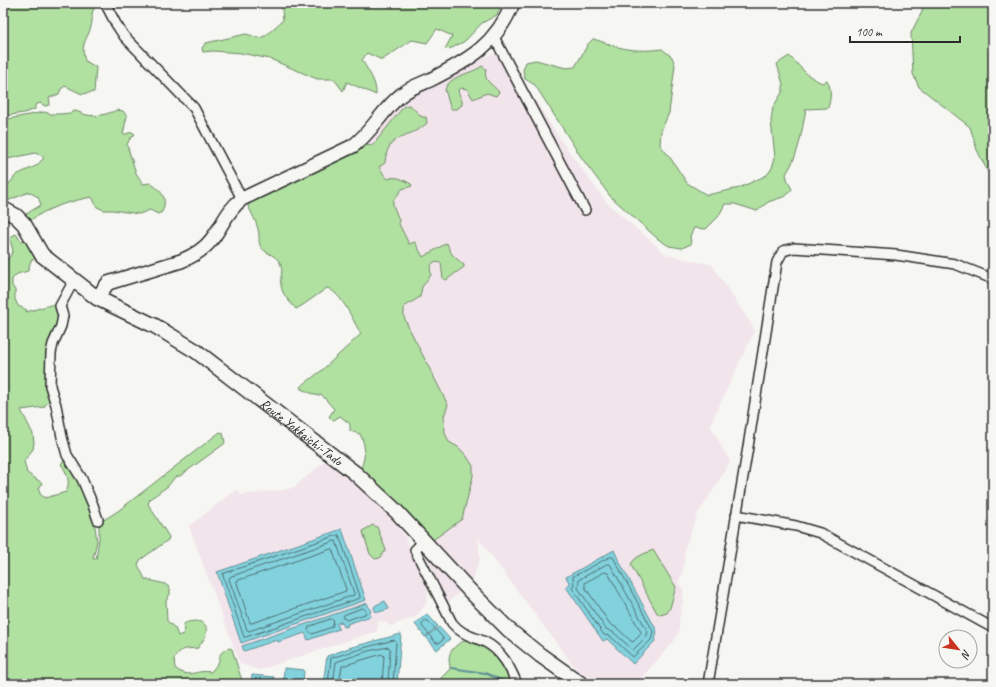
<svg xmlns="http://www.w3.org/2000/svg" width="996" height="687" viewBox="0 0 996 687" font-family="Caveat,sans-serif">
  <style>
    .built { fill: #f2e4eb }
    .green { fill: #b0e1a1; stroke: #6e8666 }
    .water { fill: #82d2dd; stroke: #5f8f96 }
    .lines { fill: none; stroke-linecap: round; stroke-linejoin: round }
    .shore { stroke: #4e6e72; stroke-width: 1 }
    .stream { stroke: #5f8f96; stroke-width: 2 }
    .street-casing { stroke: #2b2b2b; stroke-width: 12 }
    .secondary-casing { stroke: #2b2b2b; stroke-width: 16 }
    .primary-casing { stroke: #2b2b2b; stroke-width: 17 }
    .street { stroke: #f6f6f2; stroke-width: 9 }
    .secondary { stroke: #f6f6f2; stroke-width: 13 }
    .primary { stroke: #f6f6f2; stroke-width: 14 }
    .labels { text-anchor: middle; stroke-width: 3.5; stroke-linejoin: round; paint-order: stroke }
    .street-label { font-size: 14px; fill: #2b2b2b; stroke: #f6f6f2 }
  </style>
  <rect width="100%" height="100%" fill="#f6f6f2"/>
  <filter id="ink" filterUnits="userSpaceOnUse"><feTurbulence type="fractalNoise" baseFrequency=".025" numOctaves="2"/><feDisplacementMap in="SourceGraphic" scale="8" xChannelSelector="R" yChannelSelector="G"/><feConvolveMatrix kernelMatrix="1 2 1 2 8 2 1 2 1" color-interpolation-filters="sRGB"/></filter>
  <g filter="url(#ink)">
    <path class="built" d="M 504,46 L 529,91 L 562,142 L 607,203 L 667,255 L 712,265 L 755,330 L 710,425 L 730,462 L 712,492 L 698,513 L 685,547 L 683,570 L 678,583 L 683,589 L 683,600 L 679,619 L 679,631 L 674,641 L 636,684 L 590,684 L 579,673 L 478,538 L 480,559 L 472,582 L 461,590 L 446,605 L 442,590 L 423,550 L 433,540 L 462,519 L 473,476 L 473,466 L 466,455 L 458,447 L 449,442 L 445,433 L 444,416 L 448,405 L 409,328 L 403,311 L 404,307 L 420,297 L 422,287 L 430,279 L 432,264 L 434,262 L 441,262 L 443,279 L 459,271 L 462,262 L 457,260 L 448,247 L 423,257 L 415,243 L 409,245 L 399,224 L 399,220 L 393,205 L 393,201 L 402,189 L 408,188 L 388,179 L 385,176 L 379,167 L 385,163 L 386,152 L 389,145 L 423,117 L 415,110 L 404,106 L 373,145 L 363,146 L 401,101 L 491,54 L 494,54 Z
      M 329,458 L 397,522 L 429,583 L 427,601 L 421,611 L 415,617 L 391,626 L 383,621 L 378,622 L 377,631 L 259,670 L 240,664 L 189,526 L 237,489 L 241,495 L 285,490 L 294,487 Z"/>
    <path class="green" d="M 3,3 L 97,3 C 95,7 92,11 92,15 C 92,20 93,17 92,21 C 90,39 79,40 85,61 L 96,67 L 94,92 L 82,94 L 65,86 L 61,89 L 59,94 L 49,98 L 50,102 L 49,105 L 45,106 L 40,103 L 35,105 L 35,109 L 24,113 L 3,116 Z
      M 278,3 L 502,3 L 497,15 L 482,23 L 465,41 L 452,48 L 445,49 L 452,36 L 437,29 L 427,43 L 412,40 L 382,60 L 367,53 L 362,60 C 368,71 377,82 376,95 L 347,82 L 343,91 L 334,79 L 317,79 L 270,59 L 241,53 L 213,51 L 203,52 L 202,48 L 206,43 L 246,34 L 259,38 L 265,36 L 283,20 L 282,10 Z
      M 923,3 L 993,3 L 993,193 L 990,191 L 990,176 L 977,150 L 970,127 L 919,87 L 913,74 L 911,33 L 916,23 L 922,12 Z
      M 593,39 C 602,41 609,45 618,47 C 633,51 647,51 662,49 L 672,57 L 675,65 L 669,113 L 661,131 L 660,145 L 669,156 L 687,183 L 707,195 L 739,188 L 767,175 L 772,168 L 775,157 L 771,121 L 773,107 L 783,91 L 783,84 L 777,64 L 789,56 C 795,61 798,65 803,70 C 808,76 816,80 822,83 L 827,80 C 832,90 831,97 828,108 L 806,109 C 801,134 800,152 786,174 L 788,182 L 792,189 L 786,196 L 768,202 L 757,211 L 735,204 L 725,204 L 718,217 L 706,229 L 694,228 L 690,236 L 691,244 L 682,248 L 669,246 L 658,239 L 610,196 L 581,157 L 535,85 L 525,79 L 523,70 L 526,62 L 536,60 L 566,68 L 575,67 L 588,44 Z
      M 482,66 L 486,69 C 483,82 492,83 499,92 L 496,96 L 487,93 L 473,99 L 467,89 L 461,88 L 458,91 L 462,101 L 462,105 L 457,109 L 451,109 C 448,103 448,97 445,90 C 449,75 472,74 482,66 Z
      M 410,105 L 422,117 L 426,117 L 427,123 C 410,140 387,131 385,163 L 379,167 L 385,176 L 388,179 C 396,175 404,180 411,184 L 412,186 L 402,189 L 393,201 L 393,205 L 399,220 L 399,224 L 409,244 L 415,242 L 423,257 L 447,243 C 451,256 455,257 464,265 L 464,267 L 446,280 L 443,279 L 441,263 L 434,262 C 430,265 430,270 431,275 L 422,287 L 420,297 L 404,307 L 404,317 L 409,328 L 448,405 L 444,416 L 445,433 L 449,442 L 458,447 L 466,455 L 473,466 L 473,476 L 462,519 L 433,540 L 402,507 L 361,468 C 366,455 366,446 360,434 L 350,431 L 350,424 L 340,416 L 334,420 L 329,417 L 334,409 L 321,394 L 318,396 L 301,389 L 300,387 L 321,371 L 361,334 C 353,321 342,293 327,288 L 303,305 L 296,309 C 290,302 282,295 281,285 C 279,278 285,270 279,261 C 274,254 263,253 260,245 C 258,241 260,234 258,229 C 256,221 252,214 248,206 L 251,200 L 255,196 L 363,146 L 373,145 L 404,106 Z
      M 117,110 L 123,111 L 127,116 L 123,134 L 126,134 L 132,132 L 135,134 L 129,140 L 127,145 L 136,173 L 143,184 L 150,183 C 162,191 168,198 162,212 L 158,214 L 150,210 L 139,214 L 113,210 L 104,210 L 97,207 L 92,197 C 70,201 46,208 28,222 L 23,216 L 41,205 L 38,197 L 29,192 L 5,202 L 3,201 L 3,185 L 10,183 L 16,175 L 36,166 L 43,159 L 43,156 L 35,153 L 3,160 L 3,120 L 44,112 L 51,114 L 60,114 L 70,113 L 74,111 C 79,111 83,115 87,115 C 97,117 108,114 117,110 Z
      M 15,234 L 17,235 L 19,239 L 22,241 L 26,239 L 40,257 L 31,260 L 28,271 L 17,274 L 12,279 L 12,286 L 15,290 L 15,299 L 18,306 L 27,310 L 26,312 L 54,304 L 60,316 L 51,345 L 51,398 L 44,407 L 21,410 L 33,434 L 34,443 L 33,449 L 24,461 L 27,473 L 42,483 L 39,489 L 40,494 L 45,498 L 66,492 C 71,482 67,473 61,464 L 65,459 L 68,460 L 92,506 L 97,541 L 93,559 L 96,559 L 99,539 L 99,523 L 118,511 L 220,432 L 223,433 L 225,442 L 224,444 L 180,476 L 175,477 L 168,486 L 150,499 L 148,504 L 169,537 L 168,540 L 140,560 L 138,565 L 145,579 L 165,584 L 170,588 L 170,594 L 166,601 L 167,621 L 175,628 L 178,636 L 183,634 L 185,629 L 183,626 L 185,623 C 193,620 209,619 206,633 C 206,638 200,644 198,648 C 185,649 180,648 174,659 L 175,668 C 189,680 195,669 211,672 C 213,669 216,666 218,663 C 222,654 217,653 230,648 L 232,649 L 243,684 L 3,684 L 3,261 L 9,258 L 13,251 L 10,239 Z
      M 373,525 L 377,527 L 386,550 L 380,558 L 375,559 L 370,554 L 363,532 L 364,530 Z
      M 653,550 L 676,587 L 670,608 L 667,613 L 660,615 L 657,613 L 631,565 C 633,557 646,553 653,550 Z
      M 468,640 C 487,644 508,664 511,684 L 435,684 L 450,669 C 450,665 449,662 449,659 C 449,649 459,642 468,640 Z"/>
    <path class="water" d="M 342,529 L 366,600 L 241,643 L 217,572 Z
      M 614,550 L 618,559 L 657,631 L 655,641 L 633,664 L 607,639 L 603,641 L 566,587 L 570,584 L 566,577 Z
      M 385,601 L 389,609 L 379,612 L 375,611 L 374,607 L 376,605 Z
      M 367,603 L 371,612 L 369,613 L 371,616 L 347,624 L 348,626 L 344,627 L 342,622 L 337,623 L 339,629 L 308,640 L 305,633 L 278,642 L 277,640 L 244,651 L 242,646 Z
      M 427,614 L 438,626 L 425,637 L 415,624 Z
      M 439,627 L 450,639 L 437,650 L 426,637 Z
      M 401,634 L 397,684 L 323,684 L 327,656 L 352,647 Z
      M 284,668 L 304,670 L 303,684 L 283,684 Z
      M 252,675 L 274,677 L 273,684 L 251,684 Z"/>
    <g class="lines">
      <path class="shore" d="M 339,535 L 360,596 L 360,598 L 246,637 L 244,637 L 223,576 L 223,574 Z
        M 336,541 L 354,593 L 354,595 L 249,631 L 247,630 L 229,579 L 230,577 Z
        M 332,549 L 346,589 L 346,591 L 252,623 L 250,623 L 237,583 L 237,581 Z
        M 610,557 L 613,557 L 653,631 L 651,640 L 633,657 L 610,636 L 604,635 L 572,588 L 574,584 L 573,577 Z
        M 607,564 L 610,564 L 648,632 L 646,637 L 633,650 L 613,632 L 606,629 L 578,588 L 579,580 Z
        M 605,572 L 608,573 L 641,632 L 641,634 L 633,642 L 631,641 L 617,628 L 610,624 L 585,587 L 585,583 Z
        M 363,608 L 366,611 L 365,614 L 347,620 L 343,618 L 344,615 Z
        M 331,619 L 334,621 L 332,627 L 312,634 L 308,630 L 309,627 Z
        M 426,620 L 428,621 L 443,638 L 443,640 L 439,643 L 436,643 L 422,626 L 422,624 Z
        M 328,684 L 331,658 L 367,647 L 394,640 L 396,642 L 393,684
        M 333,684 L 336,662 L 368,651 L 388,647 L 390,649 L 388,684
        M 339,684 L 342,666 L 382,654 L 384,656 L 382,684"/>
      <path class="stream" d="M 451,668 L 485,673 L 509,684"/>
      <defs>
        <path id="street" d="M 105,3 L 116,24 L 124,36 L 194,108 L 242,199
          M 494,37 L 585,210
          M 74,280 L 60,306 L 63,316 L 61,326 L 53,344 L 51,353 L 50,386 L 56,405 L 62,437 L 67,455 L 82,479 L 93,505 L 98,520
          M 736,515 L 796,526 L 820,533 L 993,628
          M 424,541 L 415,550 L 452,623 C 462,635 472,636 485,642 C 502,651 510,667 517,684
          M 708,684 L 748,447 L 777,262 L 783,251 L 794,248 L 896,255 L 955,264 L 993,279"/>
        <path id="secondary" d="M 97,298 L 108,283 L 181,261 C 193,256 204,250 212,239 C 222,226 228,209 242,199 L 353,146 C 372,132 382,110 401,95 C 409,88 421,84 430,80 C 469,60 496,45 513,3"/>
        <g id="primary">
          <path id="s1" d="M 3,209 L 16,216 L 24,224 L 42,255 L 97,298 L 155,326 L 196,351 L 355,473 L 396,511 L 470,591 L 509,630 L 540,655 L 581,684"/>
        </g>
      </defs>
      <use href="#street" class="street-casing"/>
      <use href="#secondary" class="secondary-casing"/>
      <use href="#primary" class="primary-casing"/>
      <use href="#street" class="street"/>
      <use href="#secondary" class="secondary"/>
      <use href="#primary" class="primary"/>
    </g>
  </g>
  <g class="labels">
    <g class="street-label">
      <text dy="5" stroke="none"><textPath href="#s1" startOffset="377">Route Yokkaichi-Tado</textPath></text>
    </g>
  </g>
  <rect width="996" height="687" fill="none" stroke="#f6f6f2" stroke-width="16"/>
  <rect x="8" y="8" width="980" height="671" fill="none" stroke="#2b2b2b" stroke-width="1.5" filter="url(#ink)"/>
  <g transform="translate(958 649) rotate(120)"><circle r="19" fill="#f6f6f2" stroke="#a5a5a2"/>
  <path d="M0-3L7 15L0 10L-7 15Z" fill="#c8321e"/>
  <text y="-6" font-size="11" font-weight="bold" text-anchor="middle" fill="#2b2b2b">N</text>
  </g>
  <path d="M850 36v6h110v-6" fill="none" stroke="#2b2b2b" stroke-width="2"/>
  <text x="856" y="36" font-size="12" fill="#2b2b2b" stroke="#f6f6f2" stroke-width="3" paint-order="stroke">100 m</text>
</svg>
